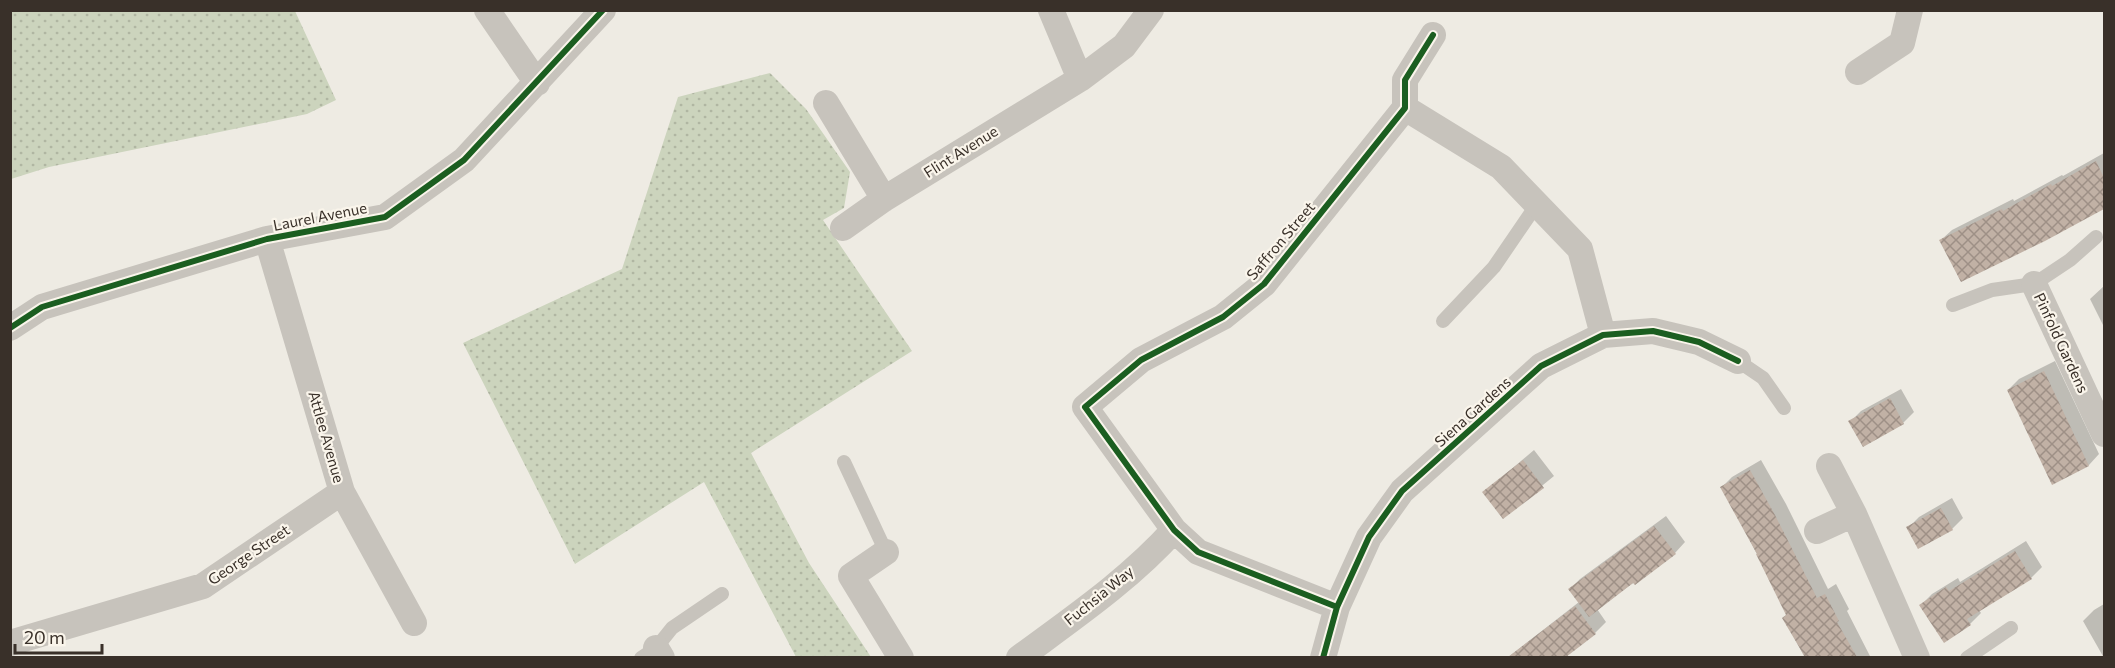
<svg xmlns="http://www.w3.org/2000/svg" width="2115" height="668" viewBox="0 0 2115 668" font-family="Commissioner,sans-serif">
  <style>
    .grass { fill: url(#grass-dots) }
    .shadow { fill: #0003 }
    .building { fill: url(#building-cross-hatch) }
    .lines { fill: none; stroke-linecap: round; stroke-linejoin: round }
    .service { stroke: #c7c3bc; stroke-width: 14 }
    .minor { stroke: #c7c3bc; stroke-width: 26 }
    .cycleway-casing { stroke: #faf5eb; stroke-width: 10 }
    .cycleway { stroke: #1b5e20; stroke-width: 6 }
    .labels { text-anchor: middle; stroke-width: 4.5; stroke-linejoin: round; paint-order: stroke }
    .street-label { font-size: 15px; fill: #393029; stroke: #faf5eb }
  </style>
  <defs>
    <pattern id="grass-dots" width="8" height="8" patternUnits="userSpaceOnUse" patternTransform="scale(1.5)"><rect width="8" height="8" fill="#ccd4bd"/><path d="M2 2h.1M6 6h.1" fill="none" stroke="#b0b6a2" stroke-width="1.8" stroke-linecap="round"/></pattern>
    <pattern id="building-cross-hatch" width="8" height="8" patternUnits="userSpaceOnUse" patternTransform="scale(1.5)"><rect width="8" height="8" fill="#c1b1a5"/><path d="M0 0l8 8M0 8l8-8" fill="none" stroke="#9e9086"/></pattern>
  </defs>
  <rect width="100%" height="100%" fill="#eeebe3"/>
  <path class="grass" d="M 10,11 L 295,11 L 336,100 L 307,114 L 49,167 L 11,179 Z
    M 770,73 L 806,109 L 850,172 L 844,208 L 823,220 L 912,351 L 751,453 L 809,563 L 871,657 L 796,657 L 704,482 L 575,564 L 463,343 L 622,269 L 678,97 Z"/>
  <path class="shadow" d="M 2104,153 L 2104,208 L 1962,280 L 1941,240 L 1952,230 L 2013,199 L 2014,201 L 2062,175 L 2063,176 Z
    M 2104,286 L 2104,324 L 2103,325 L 2090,299 Z
    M 2055,361 L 2099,454 L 2089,465 L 2052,483 L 2008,390 L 2019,379 Z
    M 1901,389 L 1914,412 L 1903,423 L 1850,422 L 1861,411 Z
    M 1534,450 L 1554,476 L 1504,517 L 1488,489 Z
    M 1761,460 L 1786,504 L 1828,589 L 1836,584 L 1849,609 L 1847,611 L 1871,658 L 1805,658 L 1784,618 L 1788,614 L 1722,487 L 1732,477 Z
    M 1952,498 L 1963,518 L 1952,529 L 1908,528 L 1919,517 Z
    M 1666,516 L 1685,542 L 1675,553 L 1597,609 L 1606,622 L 1595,633 L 1563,658 L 1507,658 L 1579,602 L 1570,589 L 1580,579 Z
    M 2026,541 L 2042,567 L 2031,578 L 1979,610 L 1981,613 L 1970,624 L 1921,605 L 1932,594 L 1958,578 L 1960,582 Z
    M 2104,604 L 2104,658 L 2083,621 L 2094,610 Z"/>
  <path class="building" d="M 2096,161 L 2104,178 L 2104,209 L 2045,241 L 1961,282 L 1939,240 L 2002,209 L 2003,211 L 2051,184 L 2052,186 Z
    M 2044,371 L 2089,466 L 2052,485 L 2007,390 Z
    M 1890,398 L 1904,424 L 1863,447 L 1848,421 Z
    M 1523,460 L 1544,488 L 1503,519 L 1482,492 Z
    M 1750,470 L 1775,515 L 1817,598 L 1825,594 L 1839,621 L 1837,622 L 1857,657 L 1805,657 L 1782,618 L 1786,615 L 1756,554 L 1757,554 L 1720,487 Z
    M 1941,508 L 1953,530 L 1918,549 L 1906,527 Z
    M 1654,526 L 1676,554 L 1635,585 L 1633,583 L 1589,617 L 1568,589 Z
    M 2015,551 L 2032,579 L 1967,619 L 1971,625 L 1944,643 L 1919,605 L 1946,587 L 1949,591 Z
    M 1575,606 L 1596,634 L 1566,657 L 1508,657 Z"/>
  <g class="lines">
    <path class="service" d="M 1953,305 L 1992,290 L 2034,284 L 2070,260 L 2096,237
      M 1443,321 L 1494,267 L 1537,204
      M 1738,361 L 1763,378 L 1784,408
      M 844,462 L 886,552
      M 641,658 L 656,648 L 672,628 L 722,594
      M 1967,658 L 2011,628"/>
    <path class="minor" d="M 487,10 L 537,83
      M 1051,10 L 1080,79
      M 1858,72 L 1902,43 L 1910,10
      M 826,103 L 884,199
      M 1405,108 L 1501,167 L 1580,249 L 1603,335
      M 843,228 L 884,199 L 1080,79 L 1124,46 L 1151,10
      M 267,239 L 342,492 L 414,623
      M 2034,284 L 2104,434
      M 10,328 L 42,307 L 267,239 L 385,217 L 464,160 L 603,10
      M 1829,466 L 1854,514 L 1917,658
      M 1817,531 L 1854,514
      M 886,552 L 851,576 L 901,658
      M 1337,607 L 1198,552 L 1174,530 L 1085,407 L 1141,360 L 1223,317 L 1264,284 L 1405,108 L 1405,80 L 1433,35
      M 10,643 L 203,586 L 342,492
      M 656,648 L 662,658
      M 1019,658 C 1073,618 1129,580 1174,530
      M 1323,658 L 1337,607 L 1369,537 L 1402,491 L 1541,366 L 1603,335 L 1653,331 L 1699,342 L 1738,361"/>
    <defs>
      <path id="cycleway" d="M 10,328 L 42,307 L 267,239 L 385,217 L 464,160 L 603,10
        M 1337,607 L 1198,552 L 1174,530 L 1085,407 L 1141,360 L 1223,317 L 1264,284 L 1405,108 L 1405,80 L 1433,35
        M 1323,658 L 1337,607 L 1369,537 L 1402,491 L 1541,366 L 1603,335 L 1653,331 L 1699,342 L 1738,361"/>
    </defs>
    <use href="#cycleway" class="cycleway-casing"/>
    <use href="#cycleway" class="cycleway"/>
  </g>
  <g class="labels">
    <g class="street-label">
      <text transform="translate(961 152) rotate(-32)" y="5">Flint Avenue</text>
      <text transform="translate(320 217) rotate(-11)" y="5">Laurel Avenue</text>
      <text transform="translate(1281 241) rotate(-50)" y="5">Saffron Street</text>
      <text transform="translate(2061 343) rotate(65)" y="5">Pinfold Gardens</text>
      <text transform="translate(1473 412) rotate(-42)" y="5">Siena Gardens</text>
      <text transform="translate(326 437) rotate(74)" y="5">Attlee Avenue</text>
      <text transform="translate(249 555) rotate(-34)" y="5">George Street</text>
      <text transform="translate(1099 596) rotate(-39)" y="5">Fuchsia Way</text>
    </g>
  </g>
  <rect width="2115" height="668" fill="none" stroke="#393029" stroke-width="24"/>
  <path d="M15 644v9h87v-9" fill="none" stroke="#393029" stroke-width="3"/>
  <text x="24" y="644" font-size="18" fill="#393029" stroke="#faf5eb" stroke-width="4.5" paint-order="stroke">20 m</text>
</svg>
